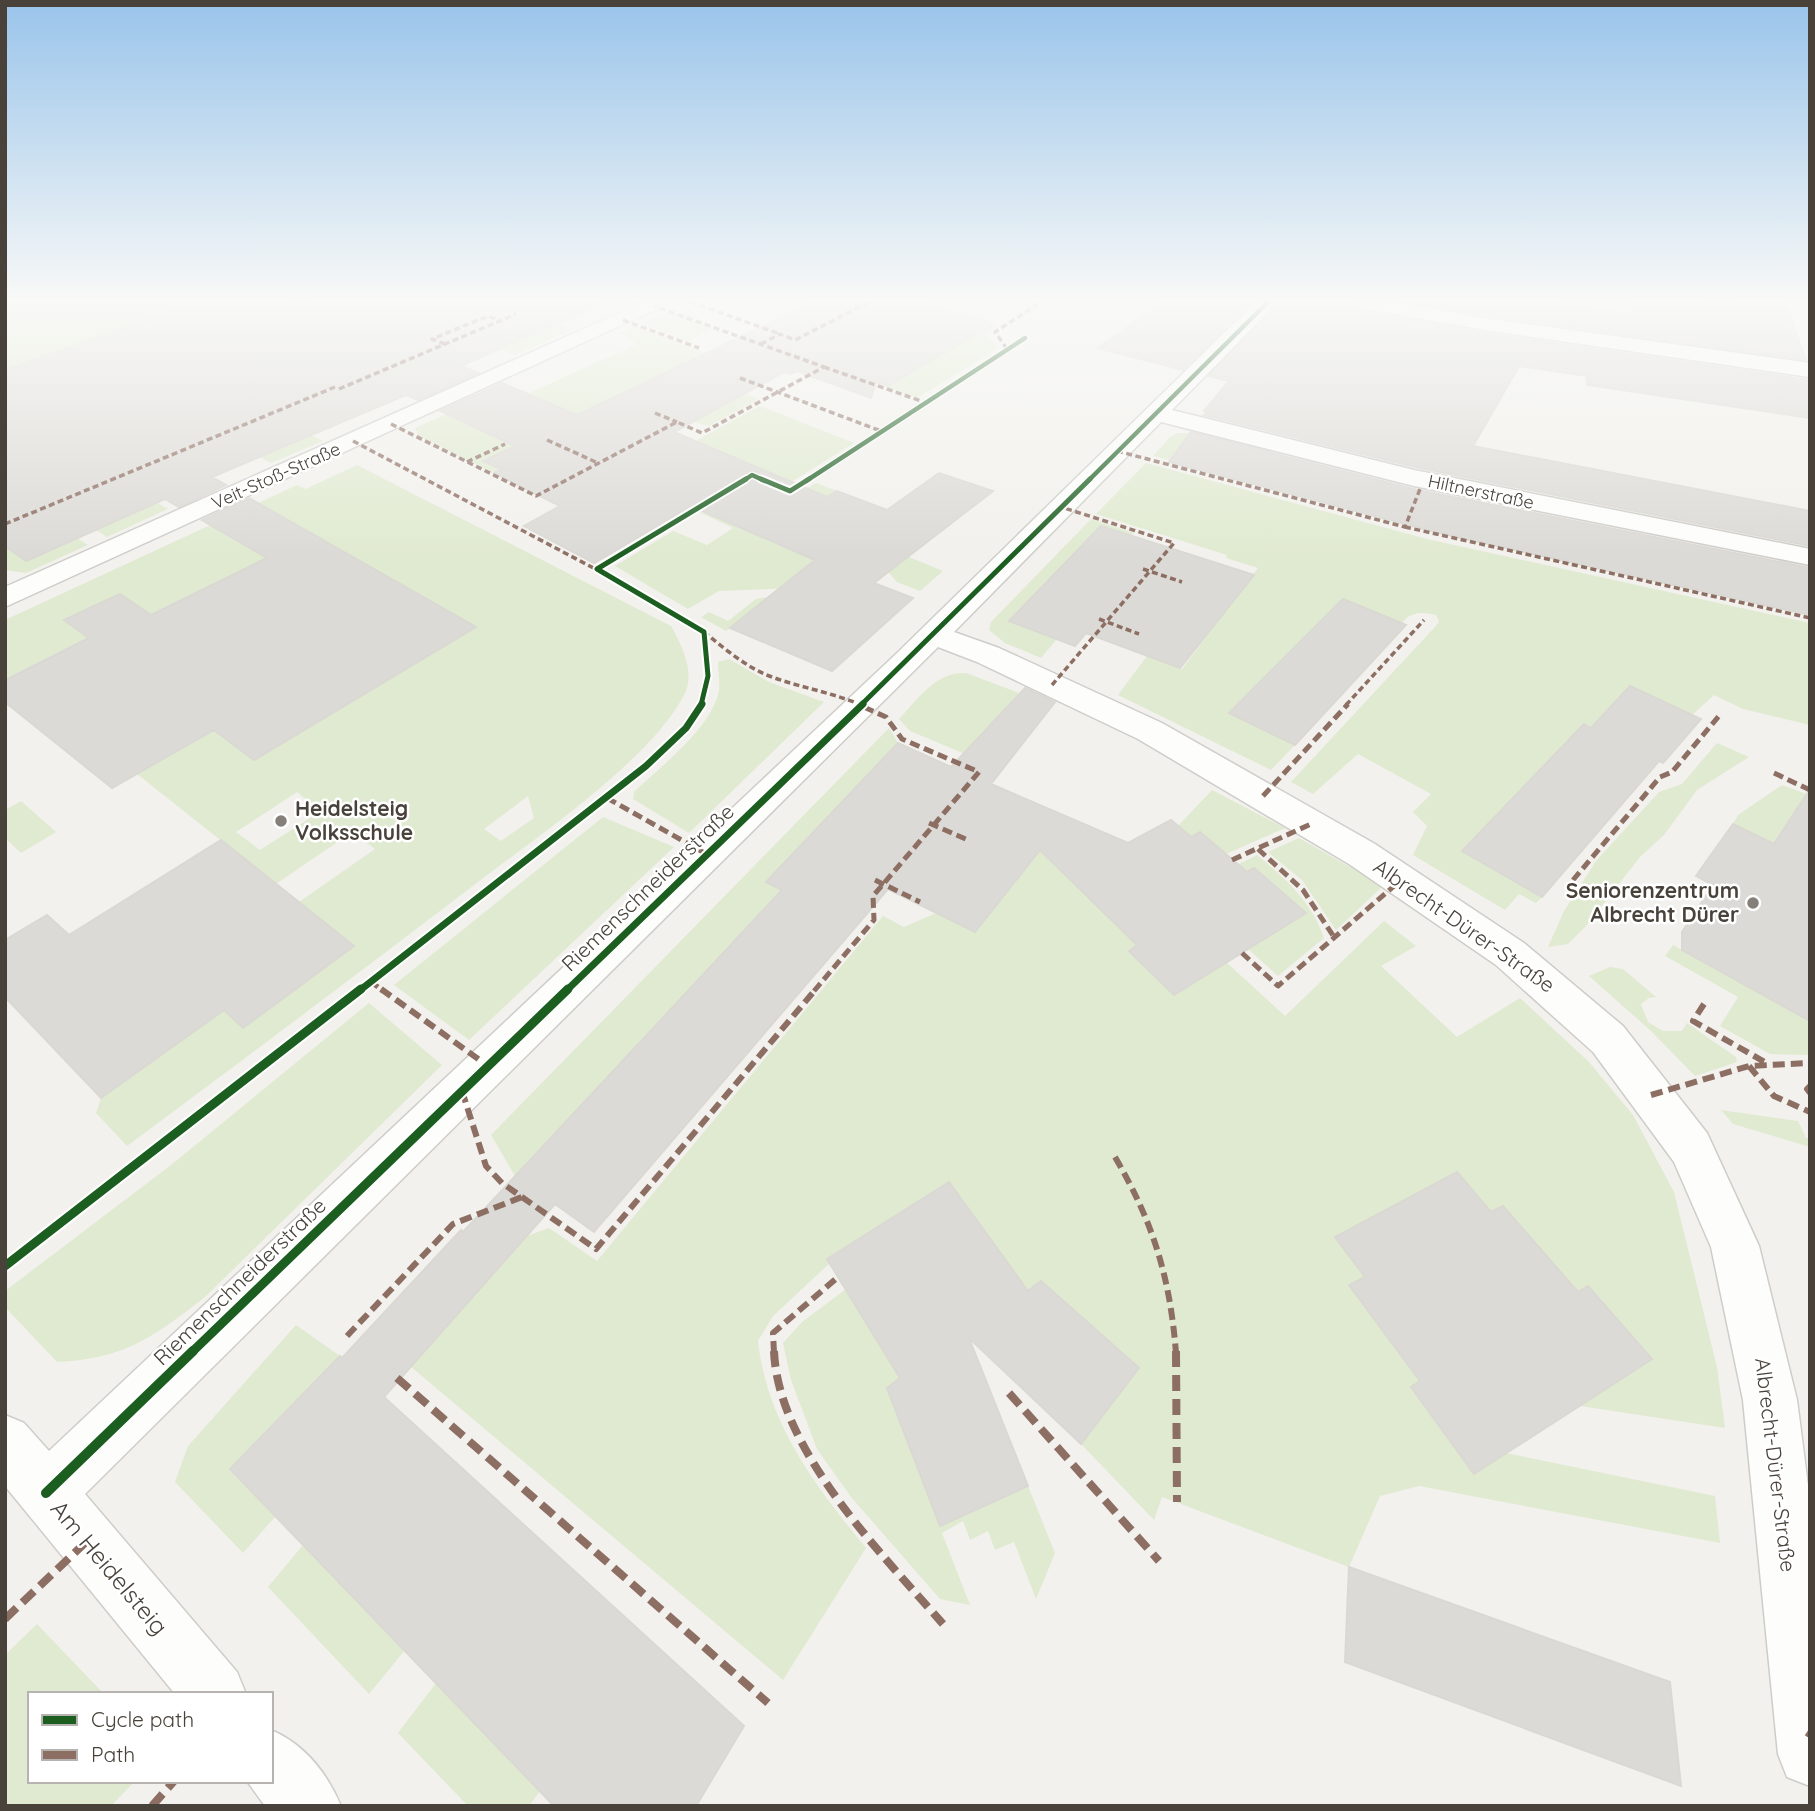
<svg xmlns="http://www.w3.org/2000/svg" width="1815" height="1811" viewBox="0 0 1815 1811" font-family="Quicksand,sans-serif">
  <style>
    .green { fill: #e0ead0; fill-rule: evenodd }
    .building { fill: #dcdad6; stroke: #dad8d3; stroke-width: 2 }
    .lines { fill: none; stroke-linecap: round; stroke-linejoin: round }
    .street-casing { stroke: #cecdc9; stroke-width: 3 }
    .street { fill: #fdfdfc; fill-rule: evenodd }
    .quiet-far3 { stroke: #8d6e63; stroke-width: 3.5; stroke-dasharray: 6 3.5; stroke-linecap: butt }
    .quiet-far2 { stroke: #8d6e63; stroke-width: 5; stroke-dasharray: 10 5; stroke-linecap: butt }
    .quiet-far1 { stroke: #8d6e63; stroke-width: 6; stroke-dasharray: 12 6; stroke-linecap: butt }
    .quiet { stroke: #8d6e63; stroke-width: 8; stroke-dasharray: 16 8; stroke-linecap: butt }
    .cycleway-far4-casing { stroke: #fff; stroke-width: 7 }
    .cycleway-far3-casing { stroke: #fff; stroke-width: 9 }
    .cycleway-far2-casing { stroke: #fff; stroke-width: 11 }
    .cycleway-far1-casing { stroke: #fff; stroke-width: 13 }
    .cycleway-casing { stroke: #fff; stroke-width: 15 }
    .cycleway-far4 { stroke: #1b5e20; stroke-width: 4.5 }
    .cycleway-far3 { stroke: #1b5e20; stroke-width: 5 }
    .cycleway-far2 { stroke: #1b5e20; stroke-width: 7 }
    .cycleway-far1 { stroke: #1b5e20; stroke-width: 9 }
    .cycleway { stroke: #1b5e20; stroke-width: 10 }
    .poi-dot { fill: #847f79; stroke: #fff; stroke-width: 2.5 }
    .labels { text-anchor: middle; stroke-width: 5; stroke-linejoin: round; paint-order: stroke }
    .far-street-label { font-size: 18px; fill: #48423a; stroke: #fff }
    .poi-label { font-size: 21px; font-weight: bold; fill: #48423a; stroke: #fff; text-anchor: start }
    .street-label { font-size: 21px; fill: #48423a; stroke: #fff }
    .near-street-label { font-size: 24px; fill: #48423a; stroke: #fff }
  </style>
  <rect width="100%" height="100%" fill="#f2f1ed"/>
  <path class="green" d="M 5,302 L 199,302 L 386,333 L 45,356 L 5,370 Z
    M 668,312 L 713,328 L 687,341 L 642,323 Z
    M 558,323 L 574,329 L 514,355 L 499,349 Z
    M 994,324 L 998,326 L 986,333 L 999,348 L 917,398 L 886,387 Z
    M 634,326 L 707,354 L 659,396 L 634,386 L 604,401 L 585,418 L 559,407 L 529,422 L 515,446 L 484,461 L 501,469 L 494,473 L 419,436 L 415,428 L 451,412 L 477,417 L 635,345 L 635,341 L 621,333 Z
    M 728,387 L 759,399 L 709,426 L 685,419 Z
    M 760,406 L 854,443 L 791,482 L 695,441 Z
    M 305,432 L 323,441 L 271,463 L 254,454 Z
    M 1178,433 L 1190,433 L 1288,458 L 1188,440 L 1170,460 L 1153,456 L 1170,437 Z
    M 1146,463 L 1427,539 L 1810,623 L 1810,725 L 1743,709 L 1714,695 L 1692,715 L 1630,686 L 1591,728 L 1584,725 L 1462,851 L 1542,897 L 1536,903 L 1519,894 L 1505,910 L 1413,855 L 1427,826 L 1413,812 L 1431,794 L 1358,754 L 1313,794 L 1291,782 L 1434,628 L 1439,622 L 1436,615 C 1423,612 1411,611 1402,623 L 1343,600 L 1229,712 L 1295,745 L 1271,770 L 1118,695 L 1147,656 L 1182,669 L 1258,568 L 1226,558 L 1227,555 L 1096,514 Z
    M 357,465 L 671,626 C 682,646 696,673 684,695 C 652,758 540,835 482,879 C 364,969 246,1058 127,1146 L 96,1113 L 101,1098 L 224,1010 L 243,1027 L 354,946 L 299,902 L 375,849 L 352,832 L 276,884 L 137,774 L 214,730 L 255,759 L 391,632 L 430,655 L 476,627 L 438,605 L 432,609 L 417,593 L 282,517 L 236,539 L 267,558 L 151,615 L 119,594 L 65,620 L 98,644 L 22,682 L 14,676 L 5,680 L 5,620 L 297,485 L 306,489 ZM 297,792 L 321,811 L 260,850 L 236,832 ZM 528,796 L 534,818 L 501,841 L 484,829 Z
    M 816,483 L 837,491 L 766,538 L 830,566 L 793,588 L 719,591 L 688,609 L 615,566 L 673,531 L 707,545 L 733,528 L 701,513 L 747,485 L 787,501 Z
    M 151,499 L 168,509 L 107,537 L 90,526 Z
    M 1091,519 L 1134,533 L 1131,535 L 1101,526 L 1010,621 L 1057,639 L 1041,658 L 1005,643 L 989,630 L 991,622 Z
    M 71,534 L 88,545 L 26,573 L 5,570 L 5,546 Z
    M 909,557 L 943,571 L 920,591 L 897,582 L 885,568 Z
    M 768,597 L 726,631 L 701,617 L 709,612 L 728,621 L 756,599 Z
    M 729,659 L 769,682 L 824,702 L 689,833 L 633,799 L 634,792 C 660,767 713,727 719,690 C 720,681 718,671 718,662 Z
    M 966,673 L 1019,693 L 965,754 L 910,731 L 899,719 C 918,699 936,671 966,673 Z
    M 889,728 L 898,743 L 766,882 L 782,890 L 515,1176 L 491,1135 Z
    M 1717,743 L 1749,757 L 1697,790 L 1664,835 L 1640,857 L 1586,926 L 1568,944 L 1548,947 L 1564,911 L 1596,861 L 1659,792 L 1682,784 Z
    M 1782,785 L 1807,794 L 1774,844 L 1733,824 L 1738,815 Z
    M 1212,790 L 1285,828 L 1226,854 L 1201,832 L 1191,837 L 1178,826 Z
    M 21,801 L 56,832 L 21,853 L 5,838 L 5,810 Z
    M 603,817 L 674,847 L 469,1040 L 394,985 Z
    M 1053,828 L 1137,945 L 1130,951 L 1226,962 L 1285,1016 L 1384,921 L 1416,946 L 1381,966 L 1457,1037 L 1520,998 L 1589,1062 L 1633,1115 L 1674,1192 L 1717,1367 L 1725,1428 L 1580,1406 L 1652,1358 L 1588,1286 L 1578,1292 L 1503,1207 L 1491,1212 L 1457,1173 L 1365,1277 L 1420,1381 L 1411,1388 L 1474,1473 L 1506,1453 L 1715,1496 L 1720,1543 L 1419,1486 L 1380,1496 L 1349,1567 L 1162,1497 L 1154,1520 L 1081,1444 L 1138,1368 L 1041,1281 L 1028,1291 L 949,1182 L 827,1258 L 830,1263 L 773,1316 L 758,1341 C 767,1423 815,1486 866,1548 L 783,1680 L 410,1366 L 527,1236 L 549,1228 L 597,1261 L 883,916 L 904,927 L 936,913 L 975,932 Z
    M 1299,838 L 1383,886 L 1336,930 L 1302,880 L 1268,852 Z
    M 1257,855 C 1286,879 1312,902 1324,938 L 1278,976 L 1248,949 L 1306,912 L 1254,868 L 1247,873 L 1237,865 Z
    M 1673,945 L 1810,1021 L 1810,1055 L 1770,1054 L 1720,1026 L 1738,997 L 1665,956 Z
    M 1610,967 L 1623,969 L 1656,997 L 1649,998 L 1641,1004 L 1648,1022 L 1663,1031 L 1682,1031 L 1687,1023 L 1736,1057 L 1737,1062 L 1695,1076 L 1651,1031 L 1589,976 Z
    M 369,1003 L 442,1065 L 205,1297 C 154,1337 124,1359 57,1362 L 5,1307 L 5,1291 L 171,1165 Z
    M 1721,1110 L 1798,1121 L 1806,1138 L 1810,1138 L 1810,1147 L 1733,1124 Z
    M 846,1289 L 900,1378 L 887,1388 L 940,1526 L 1028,1486 L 1055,1553 L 1036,1599 L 1014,1542 L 995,1550 L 988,1531 L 970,1540 L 963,1521 L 942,1533 L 970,1605 L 940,1599 L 851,1497 L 817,1449 L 791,1380 L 783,1343 L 802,1322 Z
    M 296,1325 L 340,1356 L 230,1469 L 275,1517 L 243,1553 L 175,1482 L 188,1446 Z
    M 303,1545 L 405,1650 L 369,1694 L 268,1587 Z
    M 37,1624 L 104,1694 L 30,1694 L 30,1781 L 135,1781 L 111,1806 L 5,1806 L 5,1655 Z
    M 436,1683 L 540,1791 L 529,1806 L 468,1806 L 398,1733 Z"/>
  <path class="building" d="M 199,302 L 289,302 L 302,308 L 318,302 L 606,302 L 461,366 L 479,373 L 418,400 L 406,395 L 212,477 L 226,485 L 179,507 L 165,499 L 26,561 L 5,546 L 5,370 Z
    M 814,302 L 923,302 L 994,324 L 888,386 L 876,382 L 871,398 L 797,371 L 790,374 L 784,372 L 674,432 L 827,497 L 837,491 L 887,510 L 939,473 L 993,491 L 874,583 L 913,598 L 832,671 L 730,628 L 815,560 L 691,506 L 594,563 L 524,526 L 560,506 L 494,473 L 501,469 L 483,461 L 515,446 L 440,411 L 502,383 L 577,415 Z
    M 1164,302 L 1252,302 L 1183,370 L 1097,348 Z
    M 1280,302 L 1348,302 L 1361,311 L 1484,333 L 1810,380 L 1810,418 L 1587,385 L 1587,376 L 1519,366 L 1473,446 L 1810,511 L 1810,546 L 1415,467 L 1204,415 L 1207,412 L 1204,411 L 1229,381 L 1209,376 Z
    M 1414,302 L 1547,302 L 1631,314 L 1631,302 L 1683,302 L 1738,309 L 1735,302 L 1785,302 L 1806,360 L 1484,315 Z
    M 1191,432 L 1413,489 L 1810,568 L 1810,615 L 1443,534 L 1169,462 Z
    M 249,498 L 476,627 L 254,760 L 214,730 L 112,788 L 5,702 L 5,680 L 89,638 L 64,620 L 120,594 L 151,615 L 267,558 L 202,520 Z
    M 1101,526 L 1254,575 L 1180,668 L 1086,633 L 1075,646 L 1009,621 Z
    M 1343,599 L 1406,625 L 1295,745 L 1229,713 Z
    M 1630,686 L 1701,719 L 1663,763 L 1659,761 L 1542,897 L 1462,851 L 1584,724 L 1591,728 Z
    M 1025,688 L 1055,702 L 991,784 L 1128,843 L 1171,820 L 1191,837 L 1200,832 L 1247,872 L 1254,868 L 1306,913 L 1174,995 L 1129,951 L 1137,945 L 1040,850 L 975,932 L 888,889 L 594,1232 L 555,1204 L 384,1397 L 744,1726 L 696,1806 L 554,1806 L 230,1469 L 340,1356 L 342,1358 L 461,1230 L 463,1232 L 782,890 L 766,882 L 898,743 L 951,767 Z
    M 1810,789 L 1810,1021 L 1682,950 L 1682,932 L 1713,885 L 1696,876 L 1733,824 L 1774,844 Z
    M 221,840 L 354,946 L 243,1028 L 224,1010 L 101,1098 L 5,997 L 5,940 L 47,915 L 69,935 Z
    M 1457,1172 L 1491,1212 L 1503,1206 L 1578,1292 L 1588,1286 L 1652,1359 L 1474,1474 L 1411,1387 L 1420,1381 L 1349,1285 L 1365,1277 L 1335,1237 Z
    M 949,1182 L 1028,1291 L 1041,1281 L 1139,1368 L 1081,1444 L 969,1338 L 1028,1486 L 940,1526 L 887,1388 L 900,1378 L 827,1259 Z
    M 1349,1567 L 1670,1682 L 1681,1786 L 1345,1662 Z"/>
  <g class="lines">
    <defs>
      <path id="street" d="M 644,302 L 672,302 L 5,607 L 5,587 Z
        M 1256,302 L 1278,302 L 1172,410 L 1414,470 L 1810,549 L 1810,565 L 1414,486 L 1161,422 L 954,632 L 999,648 L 1162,723 L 1375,844 L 1524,943 L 1623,1026 L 1707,1133 L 1759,1246 L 1797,1400 L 1810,1501 L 1810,1786 L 1787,1777 L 1778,1754 L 1743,1400 L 1711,1247 L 1674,1162 L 1593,1052 L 1496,965 L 1349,864 L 1138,739 L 977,662 L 938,647 L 85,1494 L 237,1672 L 246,1694 L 175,1694 L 5,1486 L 5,1415 L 24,1423 L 49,1451 L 895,655 Z
        M 1351,302 L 1397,302 L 1484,318 L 1810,363 L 1810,377 L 1484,330 L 1361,308 Z
        M 271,1730 C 304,1744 327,1773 341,1806 L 265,1806 L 247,1781 L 271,1781 Z"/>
    </defs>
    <use href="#street" class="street-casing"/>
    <use href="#street" class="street"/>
    <path class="quiet-far3" d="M 691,302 L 780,334
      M 623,320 L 699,348
      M 445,344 L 432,339 L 488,316 L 501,321
      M 761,344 L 780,334 L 795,340 L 869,302
      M 1007,349 L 995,332 L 1041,302
      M 824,367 L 924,402
      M 740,378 L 881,431
      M 339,389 L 516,314
      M 655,413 L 677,422
      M 391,424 L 536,496 L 677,422 L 702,433 L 824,367 L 654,306
      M 547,440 L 598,463
      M 353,441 L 601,572
      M 1117,451 L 1405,527 L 1420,489
      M 467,462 L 505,444
      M 5,524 L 335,387
      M 1405,527 L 1810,618
      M 1143,569 L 1182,582
      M 1099,619 L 1139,634
      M 704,632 C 725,649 747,668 772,677 C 802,688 831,692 861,705
      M 1052,685 L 1174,543 L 1061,507
      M 1346,705 L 1424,620"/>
    <path class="quiet-far2" d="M 1774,773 L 1810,790
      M 1263,796 L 1348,704
      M 607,798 L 708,855
      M 929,823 L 970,841
      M 1258,849 L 1303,890 L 1334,937
      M 1232,860 L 1311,824
      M 875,880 L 920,902
      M 1573,880 L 1660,777 L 1672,772 L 1719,716
      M 1242,953 L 1278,986 L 1401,880
      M 370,981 L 383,991
      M 814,991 L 874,920 L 873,896 L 979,772 L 902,739 L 886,717 L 857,704"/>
    <path class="quiet-far1" d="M 381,989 L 488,1066
      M 1704,1004 L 1693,1021 L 1768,1064
      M 1749,1066 L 1774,1096 L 1810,1112
      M 1810,1086 L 1807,1089 L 1810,1093
      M 462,1091 L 486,1166 L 502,1183 L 596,1249 L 816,989
      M 1651,1095 L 1749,1066 L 1810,1063
      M 1115,1157 C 1153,1222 1170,1277 1176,1353
      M 347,1336 L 453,1224 L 522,1197
      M 774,1353 L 773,1333 L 838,1277"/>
    <path class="quiet" d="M 774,1351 C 778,1450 881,1553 943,1624
      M 1176,1351 L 1177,1502
      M 397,1378 L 768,1703
      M 1009,1393 L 1159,1561
      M 5,1619 L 88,1540
      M 1807,1732 L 1810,1734
      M 152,1806 L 174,1781"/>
    <defs>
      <path id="cycleway-far4" d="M 743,481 L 752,475 L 765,481
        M 806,481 L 1025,338
        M 1088,481 L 1268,302"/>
      <path id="cycleway-far3" d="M 761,479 L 790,491 L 809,479
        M 701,705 L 708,676 L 704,632 L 597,569 L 746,479
        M 861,705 L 1090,479"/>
      <path id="cycleway-far2" d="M 359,991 L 646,766 L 686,728 L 702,704
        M 566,991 L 863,704"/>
      <path id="cycleway-far1" d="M 5,1266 L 361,989
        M 191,1353 L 568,989"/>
      <path id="cycleway" d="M 46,1493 L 193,1351"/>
    </defs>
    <use href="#cycleway-far4" class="cycleway-far4-casing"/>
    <use href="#cycleway-far3" class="cycleway-far3-casing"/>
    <use href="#cycleway-far2" class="cycleway-far2-casing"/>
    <use href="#cycleway-far1" class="cycleway-far1-casing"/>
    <use href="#cycleway" class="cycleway-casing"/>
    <use href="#cycleway-far4" class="cycleway-far4"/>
    <use href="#cycleway-far3" class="cycleway-far3"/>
    <use href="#cycleway-far2" class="cycleway-far2"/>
    <use href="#cycleway-far1" class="cycleway-far1"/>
    <use href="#cycleway" class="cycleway"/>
  </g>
  <linearGradient id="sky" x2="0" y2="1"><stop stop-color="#99c4ea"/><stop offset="0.54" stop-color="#f9f9f7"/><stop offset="1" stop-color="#f9f9f7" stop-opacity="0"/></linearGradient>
  <rect width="1815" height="556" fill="url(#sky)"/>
  <g class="poi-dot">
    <circle cx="281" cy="821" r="7"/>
    <circle cx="1753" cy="903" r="7"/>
  </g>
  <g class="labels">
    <g class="far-street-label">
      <text transform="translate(276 476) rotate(-24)" y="6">Veit-Stoß-Straße</text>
      <text transform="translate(1481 492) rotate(12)" y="6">Hiltnerstraße</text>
    </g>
    <g class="poi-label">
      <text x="295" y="816">Heidelsteig<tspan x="295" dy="24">Volksschule</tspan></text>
      <text x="1739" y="898" text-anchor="end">Seniorenzentrum<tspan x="1739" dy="24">Albrecht Dürer</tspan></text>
    </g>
    <g class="street-label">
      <text transform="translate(648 888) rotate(-44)" y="7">Riemenschneiderstraße</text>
      <text transform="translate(1464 926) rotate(35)" y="7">Albrecht-Dürer-Straße</text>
      <text transform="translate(240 1282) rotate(-44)" y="7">Riemenschneiderstraße</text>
      <text transform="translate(1775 1465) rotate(83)" y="7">Albrecht-Dürer-Straße</text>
    </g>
    <g class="near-street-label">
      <text transform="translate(109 1568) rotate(50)" y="8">Am Heidelsteig</text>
    </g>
  </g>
  <rect width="1815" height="1811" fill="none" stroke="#48423a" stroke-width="14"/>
  <rect x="28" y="1692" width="245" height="91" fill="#ffffff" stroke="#b6b3b0" stroke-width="2"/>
  <rect x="42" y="1715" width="35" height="10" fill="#1b5e20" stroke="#b6b3b0" stroke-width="2"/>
  <text x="91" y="1727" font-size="21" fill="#48423a">Cycle path</text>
  <rect x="42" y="1750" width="35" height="10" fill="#8d6e63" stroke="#b6b3b0" stroke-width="2"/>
  <text x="91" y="1762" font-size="21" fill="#48423a">Path</text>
</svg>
